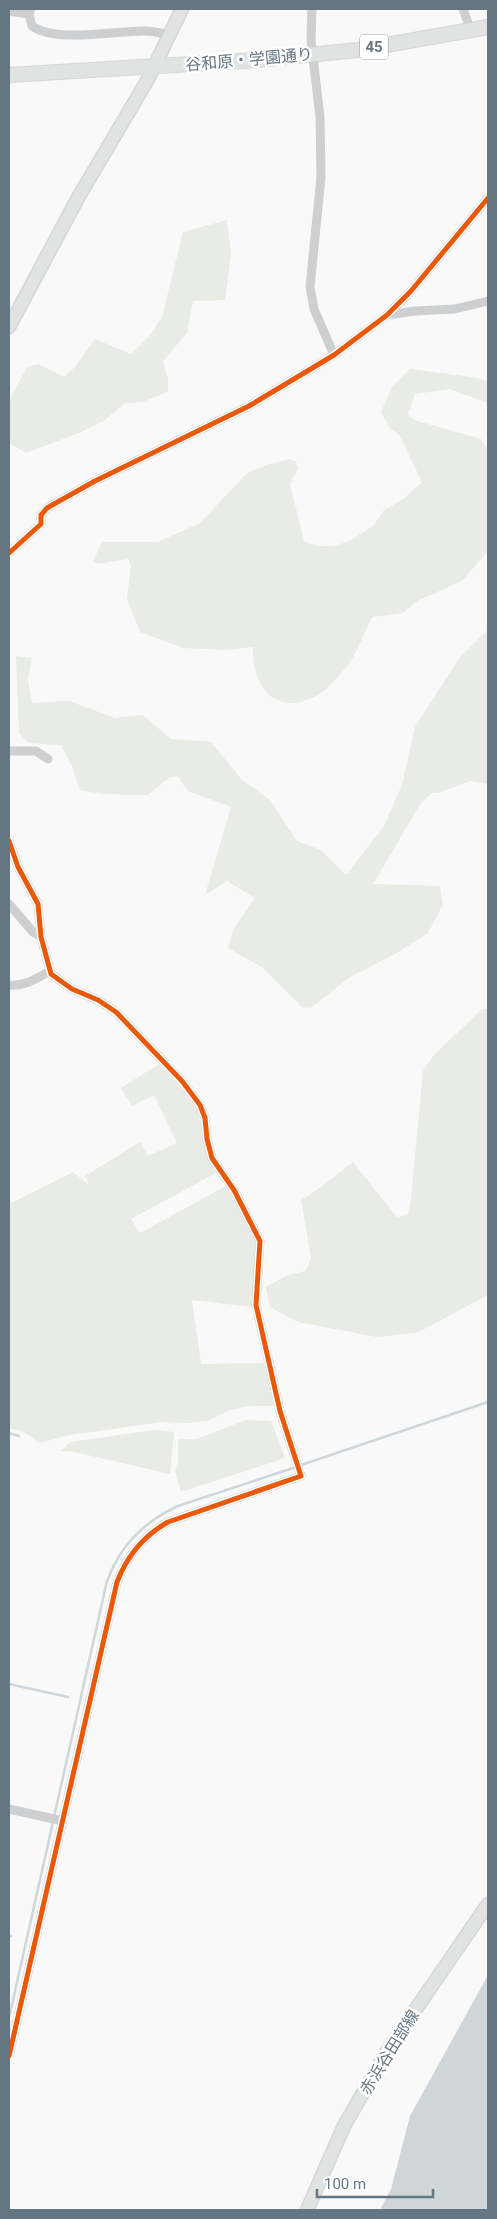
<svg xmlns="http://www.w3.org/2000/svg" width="497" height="2219" viewBox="0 0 497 2219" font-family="Roboto,'Noto Sans JP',sans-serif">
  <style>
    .green { fill: #e8ebe6 }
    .water { fill: #ced6d9 }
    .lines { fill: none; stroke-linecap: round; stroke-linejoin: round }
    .stream { stroke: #ced6d9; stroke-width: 2.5 }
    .secondary-casing { stroke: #d5d6d7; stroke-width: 15 }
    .primary-casing { stroke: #d5d6d7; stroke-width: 16 }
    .street { stroke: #cecfd0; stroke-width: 9 }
    .secondary { stroke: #e1e2e2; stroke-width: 12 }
    .primary { stroke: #e1e2e2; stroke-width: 14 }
    .cycleway-casing { stroke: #fff; stroke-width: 8 }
    .cycleway { stroke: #e8590c; stroke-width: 5 }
    .labels { text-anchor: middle; stroke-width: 5; stroke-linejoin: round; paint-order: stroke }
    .shield { fill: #fff; stroke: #939fa8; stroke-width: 1 }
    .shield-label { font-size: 15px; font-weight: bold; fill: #657683 }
    .street-label { font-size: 16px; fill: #657683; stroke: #fff }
  </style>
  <rect width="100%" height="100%" fill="#f9f9f9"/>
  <path class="green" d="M 227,220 L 231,254 L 225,300 L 193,301 L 187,333 L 163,361 L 168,379 L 168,392 L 142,402 L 125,403 L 105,420 L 79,433 L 26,453 L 9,443 L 9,401 L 27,367 L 38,364 L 64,377 L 74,368 L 95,339 L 131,354 L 151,334 L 162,317 L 183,232 Z
    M 410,369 L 479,378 L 488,382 L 488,403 L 450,389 L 415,394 L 408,414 L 414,420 L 481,439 L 487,449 L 488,551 L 462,581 L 417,601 L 403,613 L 372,617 C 364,633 355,659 343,671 C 336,679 324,693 314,697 C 273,717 252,685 253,647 L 224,650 L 183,648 L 140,632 L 127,599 L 131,566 L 128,559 L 98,564 L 93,561 L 102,542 L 158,542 L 200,523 L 246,474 L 266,465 L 289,459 L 296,462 L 298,469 L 290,484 L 304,541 L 317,546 L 334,546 L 350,541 L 374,525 L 384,510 L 402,500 L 422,482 L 399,434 L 390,428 L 381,412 L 392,387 Z
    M 488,630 L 488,784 L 470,781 L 439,793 L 432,793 L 421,803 L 373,884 L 440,886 L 443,905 L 428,933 L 397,953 L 350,977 L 311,1008 L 302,1007 L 263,968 L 228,948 L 234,928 L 255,898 L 227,881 L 205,895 L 231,807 L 188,791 L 178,777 L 170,777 L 148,795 L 102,794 L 80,790 L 72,767 L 61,745 L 29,743 L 19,733 L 16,656 L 32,658 L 28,679 L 32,703 L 69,701 L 115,718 L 143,715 L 171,739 L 211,742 L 242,780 L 270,800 L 297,841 L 321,850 L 346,875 L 384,826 L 402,785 L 415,727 L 460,657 Z
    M 482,1009 L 488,1009 L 488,1295 L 417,1333 L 377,1337 L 298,1322 L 270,1307 L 266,1287 L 288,1275 L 306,1271 L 311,1258 L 301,1200 C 320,1189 336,1175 353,1162 L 397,1217 L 408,1215 L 411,1198 L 423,1071 L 434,1055 Z
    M 159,1064 L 192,1100 L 198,1111 L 208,1159 L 216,1173 L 131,1219 L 140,1233 L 226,1186 L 256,1239 L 252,1307 L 192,1300 L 201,1364 L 264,1363 L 274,1406 L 249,1406 L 227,1411 L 208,1421 L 188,1423 L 162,1422 L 70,1435 L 39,1443 L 22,1431 L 9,1428 L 9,1204 L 73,1172 L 90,1186 L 85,1176 L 140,1142 L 148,1156 L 177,1143 L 154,1095 L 132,1106 L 121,1088 Z
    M 246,1420 L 271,1421 L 285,1458 L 181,1492 L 175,1471 L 178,1462 L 178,1439 L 197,1439 Z
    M 155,1430 L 174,1432 L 170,1474 L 70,1451 L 61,1451 L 70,1442 Z"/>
  <path class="water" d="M 488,1975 L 488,2210 L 380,2210 L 391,2189 L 410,2116 Z"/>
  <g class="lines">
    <path class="stream" d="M 9,1433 L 19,1436
      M 301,1465 L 488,1402
      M 9,1684 L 68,1697
      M 54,1817 L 107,1581 C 121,1545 142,1523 178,1506 L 296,1467
      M 9,1935 L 11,1936
      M 9,2018 L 53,1822"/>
    <defs>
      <path id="secondary" d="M 9,327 L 79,196 L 147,81 L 182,9
        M 307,2210 L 344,2126 L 387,2051 L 488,1904"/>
      <path id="primary" d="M 9,75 L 258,60 L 358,50 L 488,27"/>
    </defs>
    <use href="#secondary" class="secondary-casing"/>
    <use href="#primary" class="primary-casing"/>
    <path class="street" d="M 31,9 L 29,14 L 32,26 C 56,43 114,31 144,31 C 153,31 162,33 171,35
      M 312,9 L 311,40 L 320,117 L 321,177 L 310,287 L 314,309 L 334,355
      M 463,9 L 471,31
      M 9,11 L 29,14
      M 387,315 L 415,311 L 455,309 L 488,301
      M 9,553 L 41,524 L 41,515 L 47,508 L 95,481 L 249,406 L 334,355 L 387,315 L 411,291 L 488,198
      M 9,751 L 36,751 L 48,759
      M 9,841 L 18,867 L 38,904 L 41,937 L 51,974 L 72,989 L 98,1000 L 116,1012 L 182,1081 L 200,1105 L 205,1118 L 207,1139 L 212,1158 L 234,1190 L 260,1241 L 256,1305 L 280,1411 L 301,1476 L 168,1522 C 143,1536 127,1556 117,1582 L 9,2056
      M 9,904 L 33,932 L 41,937
      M 9,985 C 24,987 37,978 50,971
      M 9,1809 L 63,1821"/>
    <use href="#secondary" class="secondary"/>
    <use href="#primary" class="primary"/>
    <defs>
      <path id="cycleway" d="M 9,553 L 41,524 L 41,515 L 47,508 L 95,481 L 249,406 L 334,355 L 387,315 L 411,291 L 488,198
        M 9,841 L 18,867 L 38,904 L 41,937 L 51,974 L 72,989 L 98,1000 L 116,1012 L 182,1081 L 200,1105 L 205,1118 L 207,1139 L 212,1158 L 234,1190 L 260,1241 L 256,1305 L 280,1411 L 301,1476 L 168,1522 C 143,1536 127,1556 117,1582 L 9,2056"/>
    </defs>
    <use href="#cycleway" class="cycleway-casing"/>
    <use href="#cycleway" class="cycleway"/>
  </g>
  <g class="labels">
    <rect class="shield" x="360" y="34.5" width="28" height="25" rx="4"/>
    <g class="shield-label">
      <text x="374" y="52">45</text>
    </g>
    <g class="street-label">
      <text transform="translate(249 59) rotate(-5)" y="6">谷和原・学園通り</text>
      <text transform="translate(389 2052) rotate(-58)" y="6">赤浜谷田部線</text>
    </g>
  </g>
  <rect width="497" height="2219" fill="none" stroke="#657683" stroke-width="20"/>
  <path d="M317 2189v8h116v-8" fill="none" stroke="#657683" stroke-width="2.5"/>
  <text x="324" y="2189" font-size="15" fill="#657683" stroke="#ffffff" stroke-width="4" paint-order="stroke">100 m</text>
</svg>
